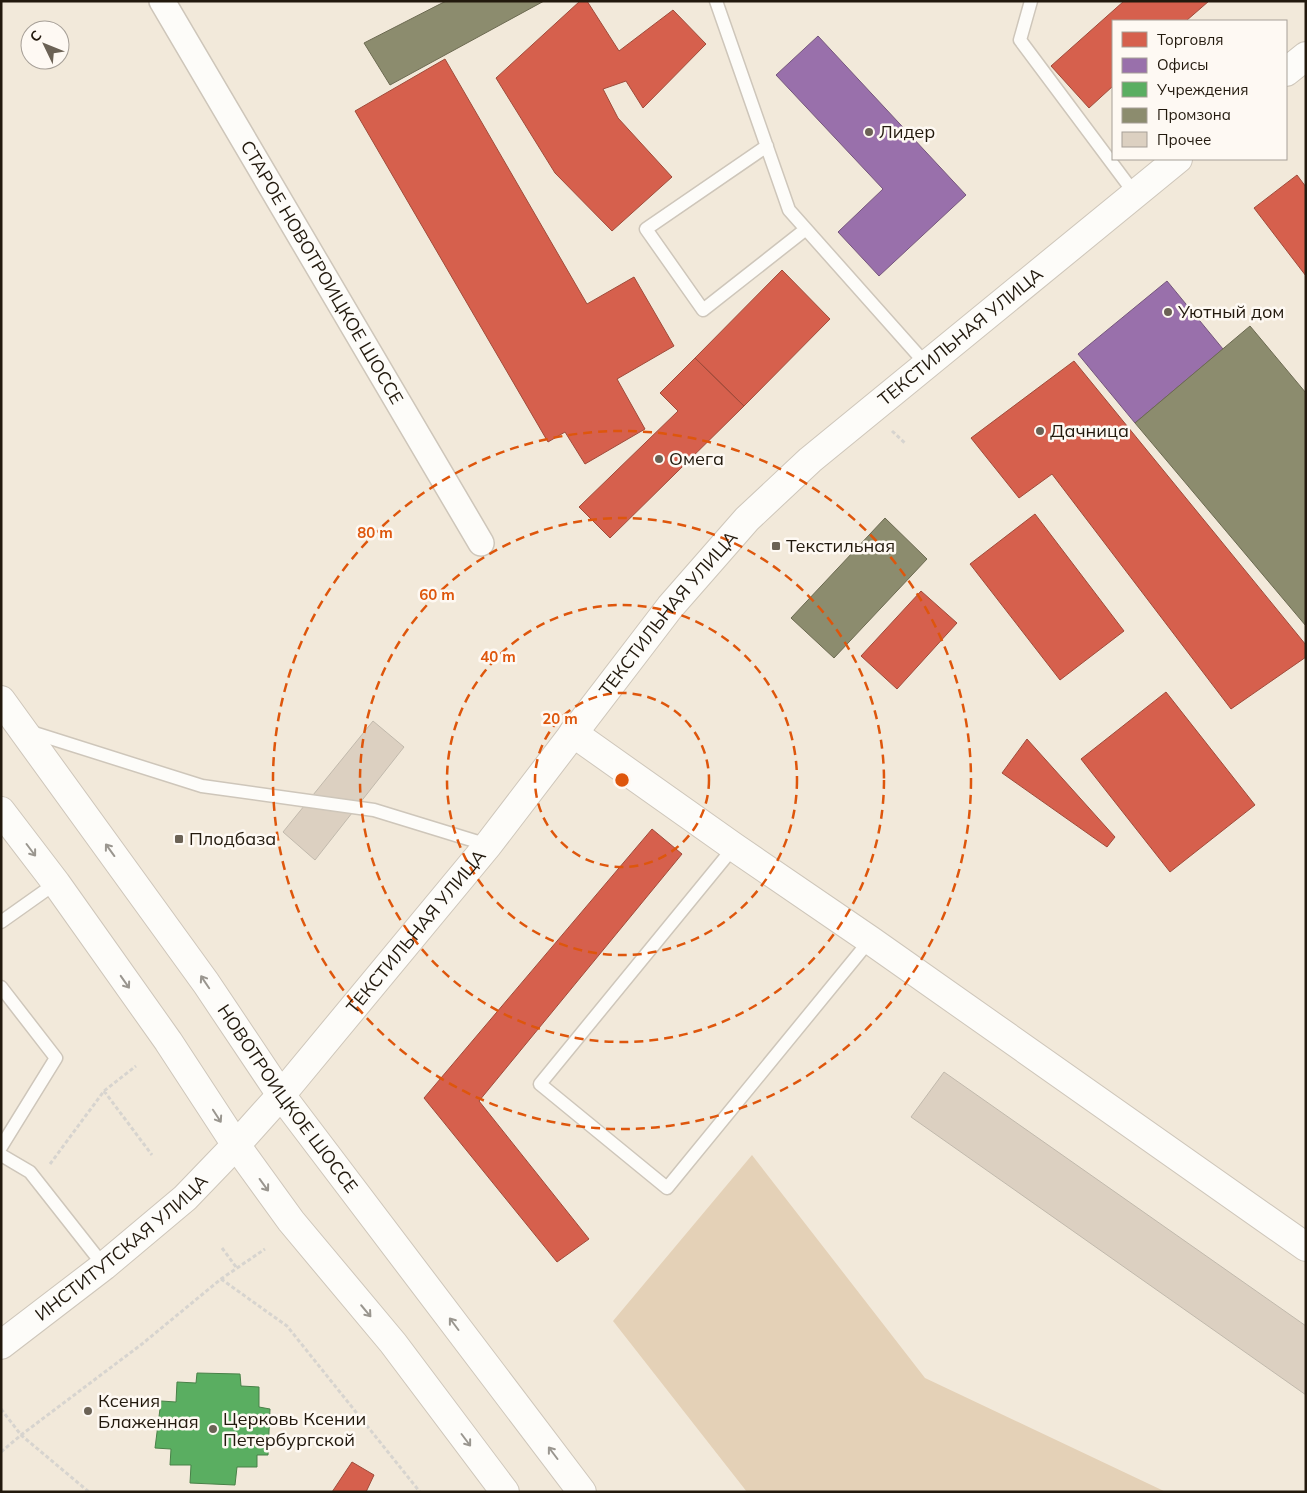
<svg xmlns="http://www.w3.org/2000/svg" width="1307" height="1493" viewBox="0 0 1307 1493" font-family="Mulish,sans-serif">
  <style>
    .green { fill: #e4d1b7 }
    .shops { fill: #d6604d; stroke: #a04b3a }
    .offices { fill: #9970ab; stroke: #75567c }
    .public { fill: #5aae61; stroke: #498148 }
    .industry { fill: #8c8c6e; stroke: #6c6a51 }
    .building { fill: #dcd0c1; stroke: #c1b9ac }
    .lines { fill: none; stroke-linecap: round; stroke-linejoin: round }
    .lane-casing { stroke: #cec6ba; stroke-width: 15 }
    .street-casing { stroke: #cec6ba; stroke-width: 28 }
    .secondary-casing { stroke: #cec6ba; stroke-width: 30 }
    .primary-casing { stroke: #cec6ba; stroke-width: 30 }
    .path { stroke: #d7d4cf; stroke-width: 3; stroke-dasharray: 4 2.5; stroke-linecap: butt }
    .lane { stroke: #fdfcf9; stroke-width: 12 }
    .street { stroke: #fdfcf9; stroke-width: 25 }
    .secondary { stroke: #fdfcf9; stroke-width: 28 }
    .primary { stroke: #fdfcf9; stroke-width: 28 }
    .oneway { stroke: #9a968f }
    .ring { fill: none; stroke: #de560c; stroke-width: 2.5; stroke-dasharray: 9 6 }
    .poi-dot { fill: #6b6255; stroke: #fef9f3; stroke-width: 2 }
    .labels { text-anchor: middle; stroke-width: 5; stroke-linejoin: round; paint-order: stroke }
    .poi-label { font-size: 18px; fill: #22190d; stroke: #fef9f3; text-anchor: start }
    .street-label { font-size: 18px; fill: #22190d; stroke: #fef9f3 }
    .centre { fill: #de560c; stroke: #fef9f3; stroke-width: 2.5 }
    .ring-label { font-size: 15px; text-anchor: middle; font-weight: bold; fill: #de560c; stroke: #fef9f3; stroke-width: 5; stroke-linejoin: round; paint-order: stroke }
  </style>
  <rect width="100%" height="100%" fill="#f2e9da"/>
  <path class="green" d="M 752,1155 L 925,1378 L 1166,1492 L 747,1492 L 613,1321 Z"/>
  <path class="shops" d="M 580,1 L 587,1 L 619,51 L 673,10 L 706,44 L 643,108 L 626,81 L 603,89 L 618,118 L 672,177 L 612,231 L 555,173 L 496,78 Z
    M 1124,1 L 1209,1 L 1186,21 L 1113,21 L 1113,86 L 1089,108 L 1051,66 Z
    M 445,59 L 587,304 L 634,277 L 674,346 L 617,379 L 645,429 L 585,464 L 565,432 L 548,442 L 355,111 Z
    M 1297,175 L 1306,187 L 1306,276 L 1254,208 Z
    M 782,270 L 830,319 L 744,406 L 695,358 Z
    M 695,358 L 744,406 L 610,538 L 579,507 L 678,411 L 660,393 Z
    M 1074,361 L 1306,645 L 1306,657 L 1231,709 L 1052,474 L 1019,498 L 971,438 Z
    M 1035,514 L 1124,631 L 1060,680 L 970,564 Z
    M 921,591 L 957,623 L 897,689 L 861,656 Z
    M 1166,692 L 1255,805 L 1170,872 L 1081,759 Z
    M 1027,739 L 1115,837 L 1107,847 L 1002,773 Z
    M 652,829 L 682,854 L 479,1101 L 589,1239 L 557,1262 L 424,1098 Z
    M 352,1462 L 374,1475 L 366,1492 L 332,1492 Z"/>
  <path class="offices" d="M 818,36 L 966,195 L 879,276 L 838,232 L 883,189 L 776,75 Z
    M 1167,281 L 1223,349 L 1135,423 L 1078,354 Z"/>
  <path class="public" d="M 197,1373 L 240,1374 L 241,1386 L 259,1387 L 259,1407 L 270,1409 L 268,1455 L 257,1455 L 257,1467 L 237,1467 L 235,1485 L 190,1483 L 191,1465 L 170,1465 L 171,1449 L 155,1448 L 161,1401 L 176,1402 L 177,1382 L 196,1383 Z"/>
  <path class="industry" d="M 446,1 L 544,1 L 390,85 L 364,43 Z
    M 1250,326 L 1306,393 L 1306,626 L 1135,423 Z
    M 885,518 L 927,559 L 834,658 L 791,618 Z"/>
  <path class="building" d="M 373,721 L 404,747 L 315,860 L 283,832 Z
    M 944,1072 L 1306,1326 L 1306,1395 L 911,1117 Z"/>
  <g class="lines">
    <defs>
      <path id="lane" d="M 716,1 L 789,210 L 926,364
        M 1031,1 L 1020,40 L 1135,194
        M 767,146 L 646,229 L 703,310 L 806,229
        M 28,731 L 202,786 L 374,810 L 488,845
        M 734,847 L 540,1084 L 667,1188 L 870,940
        M 1,922 L 56,883
        M 1,987 L 56,1058 L 1,1147
        M 1,1155 L 30,1172 L 104,1266"/>
      <g id="street">
        <path id="s1" d="M 162,1 L 481,543"/>
      </g>
      <g id="secondary">
        <path d="M 1286,72 L 1306,56"/>
        <path d="M 573,733 L 734,847 L 870,940 L 1306,1247"/>
        <path id="s2" d="M 281,1095 L 488,845 L 670,607 L 747,519 L 810,460 L 1178,159"/>
        <path id="s3" d="M 1,1345 L 104,1266 L 185,1198 L 236,1145"/>
      </g>
      <g id="primary">
        <path id="s4" d="M 1,700 L 206,983 L 281,1095 L 582,1492"/>
        <path d="M 1,811 L 56,883 L 168,1041 L 236,1145 L 291,1221 L 393,1343 L 505,1492"/>
        <path d="M 236,1145 L 281,1095"/>
      </g>
    </defs>
    <use href="#lane" class="lane-casing"/>
    <use href="#street" class="street-casing"/>
    <use href="#secondary" class="secondary-casing"/>
    <use href="#primary" class="primary-casing"/>
    <path class="path" d="M 892,431 L 906,444
      M 104,1091 L 152,1155
      M 50,1164 L 104,1091 L 136,1066
      M 222,1248 L 236,1267
      M 221,1279 L 287,1326 L 420,1492
      M 1,1409 L 21,1435 L 89,1492
      M 1,1452 L 21,1435 L 142,1344 L 221,1279 L 265,1249"/>
    <use href="#lane" class="lane"/>
    <use href="#street" class="street"/>
    <use href="#secondary" class="secondary"/>
    <use href="#primary" class="primary"/>
  </g>
  <defs><path id="oneway-shaft" d="M-6 0H5M1.5-3L5.5 0L1.5 3" fill="none" stroke-width="1.6" stroke-linecap="round" stroke-linejoin="round" transform="scale(1.25)"/></defs>
  <g class="oneway">
    <use href="#oneway-shaft" transform="translate(31 850) rotate(53)"/>
    <use href="#oneway-shaft" transform="translate(110 850) rotate(-126)"/>
    <use href="#oneway-shaft" transform="translate(125 982) rotate(55)"/>
    <use href="#oneway-shaft" transform="translate(205 982) rotate(-124)"/>
    <use href="#oneway-shaft" transform="translate(217 1116) rotate(57)"/>
    <use href="#oneway-shaft" transform="translate(264 1185) rotate(54)"/>
    <use href="#oneway-shaft" transform="translate(366 1311) rotate(50)"/>
    <use href="#oneway-shaft" transform="translate(454 1324) rotate(-127)"/>
    <use href="#oneway-shaft" transform="translate(466 1440) rotate(53)"/>
    <use href="#oneway-shaft" transform="translate(553 1453) rotate(-127)"/>
  </g>
  <g class="ring">
    <circle cx="622" cy="780" r="87"/>
    <circle cx="622" cy="780" r="175"/>
    <circle cx="622" cy="780" r="262"/>
    <circle cx="622" cy="780" r="349"/>
  </g>
  <g class="poi-dot">
    <circle cx="869" cy="132" r="5"/>
    <circle cx="1168" cy="312" r="5"/>
    <circle cx="1040" cy="431" r="5"/>
    <circle cx="659" cy="459" r="5"/>
    <rect x="771" y="541" width="10" height="10" rx="2.5"/>
    <rect x="174" y="834" width="10" height="10" rx="2.5"/>
    <circle cx="88" cy="1411" r="5"/>
    <circle cx="213" cy="1429" r="5"/>
  </g>
  <g class="labels">
    <g class="poi-label">
      <text x="879" y="138">Лидер</text>
      <text x="1178" y="318">Уютный дом</text>
      <text x="1050" y="437">Дачница</text>
      <text x="669" y="465">Омега</text>
      <text x="786" y="552">Текстильная</text>
      <text x="189" y="845">Плодбаза</text>
      <text x="98" y="1407">Ксения<tspan x="98" dy="21">Блаженная</tspan></text>
      <text x="223" y="1425">Церковь Ксении<tspan x="223" dy="21">Петербургской</tspan></text>
    </g>
    <g class="street-label">
      <text dy="6" stroke="none"><textPath href="#s1" startOffset="315">СТАРОЕ НОВОТРОИЦКОЕ ШОССЕ</textPath></text>
      <text dy="6" stroke="none"><textPath href="#s2" startOffset="1022">ТЕКСТИЛЬНАЯ УЛИЦА</textPath></text>
      <text dy="6" stroke="none"><textPath href="#s2" startOffset="618">ТЕКСТИЛЬНАЯ УЛИЦА</textPath></text>
      <text dy="6" stroke="none"><textPath href="#s2" startOffset="212">ТЕКСТИЛЬНАЯ УЛИЦА</textPath></text>
      <text dy="6" stroke="none"><textPath href="#s4" startOffset="491">НОВОТРОИЦКОЕ ШОССЕ</textPath></text>
      <text dy="6" stroke="none"><textPath href="#s3" startOffset="155">ИНСТИТУТСКАЯ УЛИЦА</textPath></text>
    </g>
  </g>
  <circle cx="622" cy="780" r="8" class="centre"/>
  <g class="ring-label">
    <text x="375" y="538">80 m</text>
    <text x="437" y="600">60 m</text>
    <text x="498" y="662">40 m</text>
    <text x="560" y="724">20 m</text>
  </g>
  <rect width="1307" height="1493" fill="none" stroke="#22190d" stroke-width="5"/>
  <rect x="1112" y="20" width="175" height="140" fill="#fef9f3" stroke="#a69f97"/>
  <rect x="1122" y="32" width="25" height="15" fill="#d6604d" stroke="#a69f97"/>
  <text x="1157" y="45" font-size="15" fill="#22190d">Торговля</text>
  <rect x="1122" y="58" width="25" height="15" fill="#9970ab" stroke="#a69f97"/>
  <text x="1157" y="70" font-size="15" fill="#22190d">Офисы</text>
  <rect x="1122" y="82" width="25" height="15" fill="#5aae61" stroke="#a69f97"/>
  <text x="1157" y="95" font-size="15" fill="#22190d">Учреждения</text>
  <rect x="1122" y="108" width="25" height="15" fill="#8c8c6e" stroke="#a69f97"/>
  <text x="1157" y="120" font-size="15" fill="#22190d">Промзона</text>
  <rect x="1122" y="132" width="25" height="15" fill="#dcd0c1" stroke="#a69f97"/>
  <text x="1157" y="145" font-size="15" fill="#22190d">Прочее</text>
  <g transform="translate(45 45) rotate(313)"><circle r="24" fill="#fef9f3" stroke="#a69f97"/>
  <path d="M0-4L9 19L0 12L-9 19Z" fill="#6b6255"/>
  <text y="-8" font-size="14" font-weight="bold" text-anchor="middle" fill="#22190d">С</text>
  </g>
</svg>
